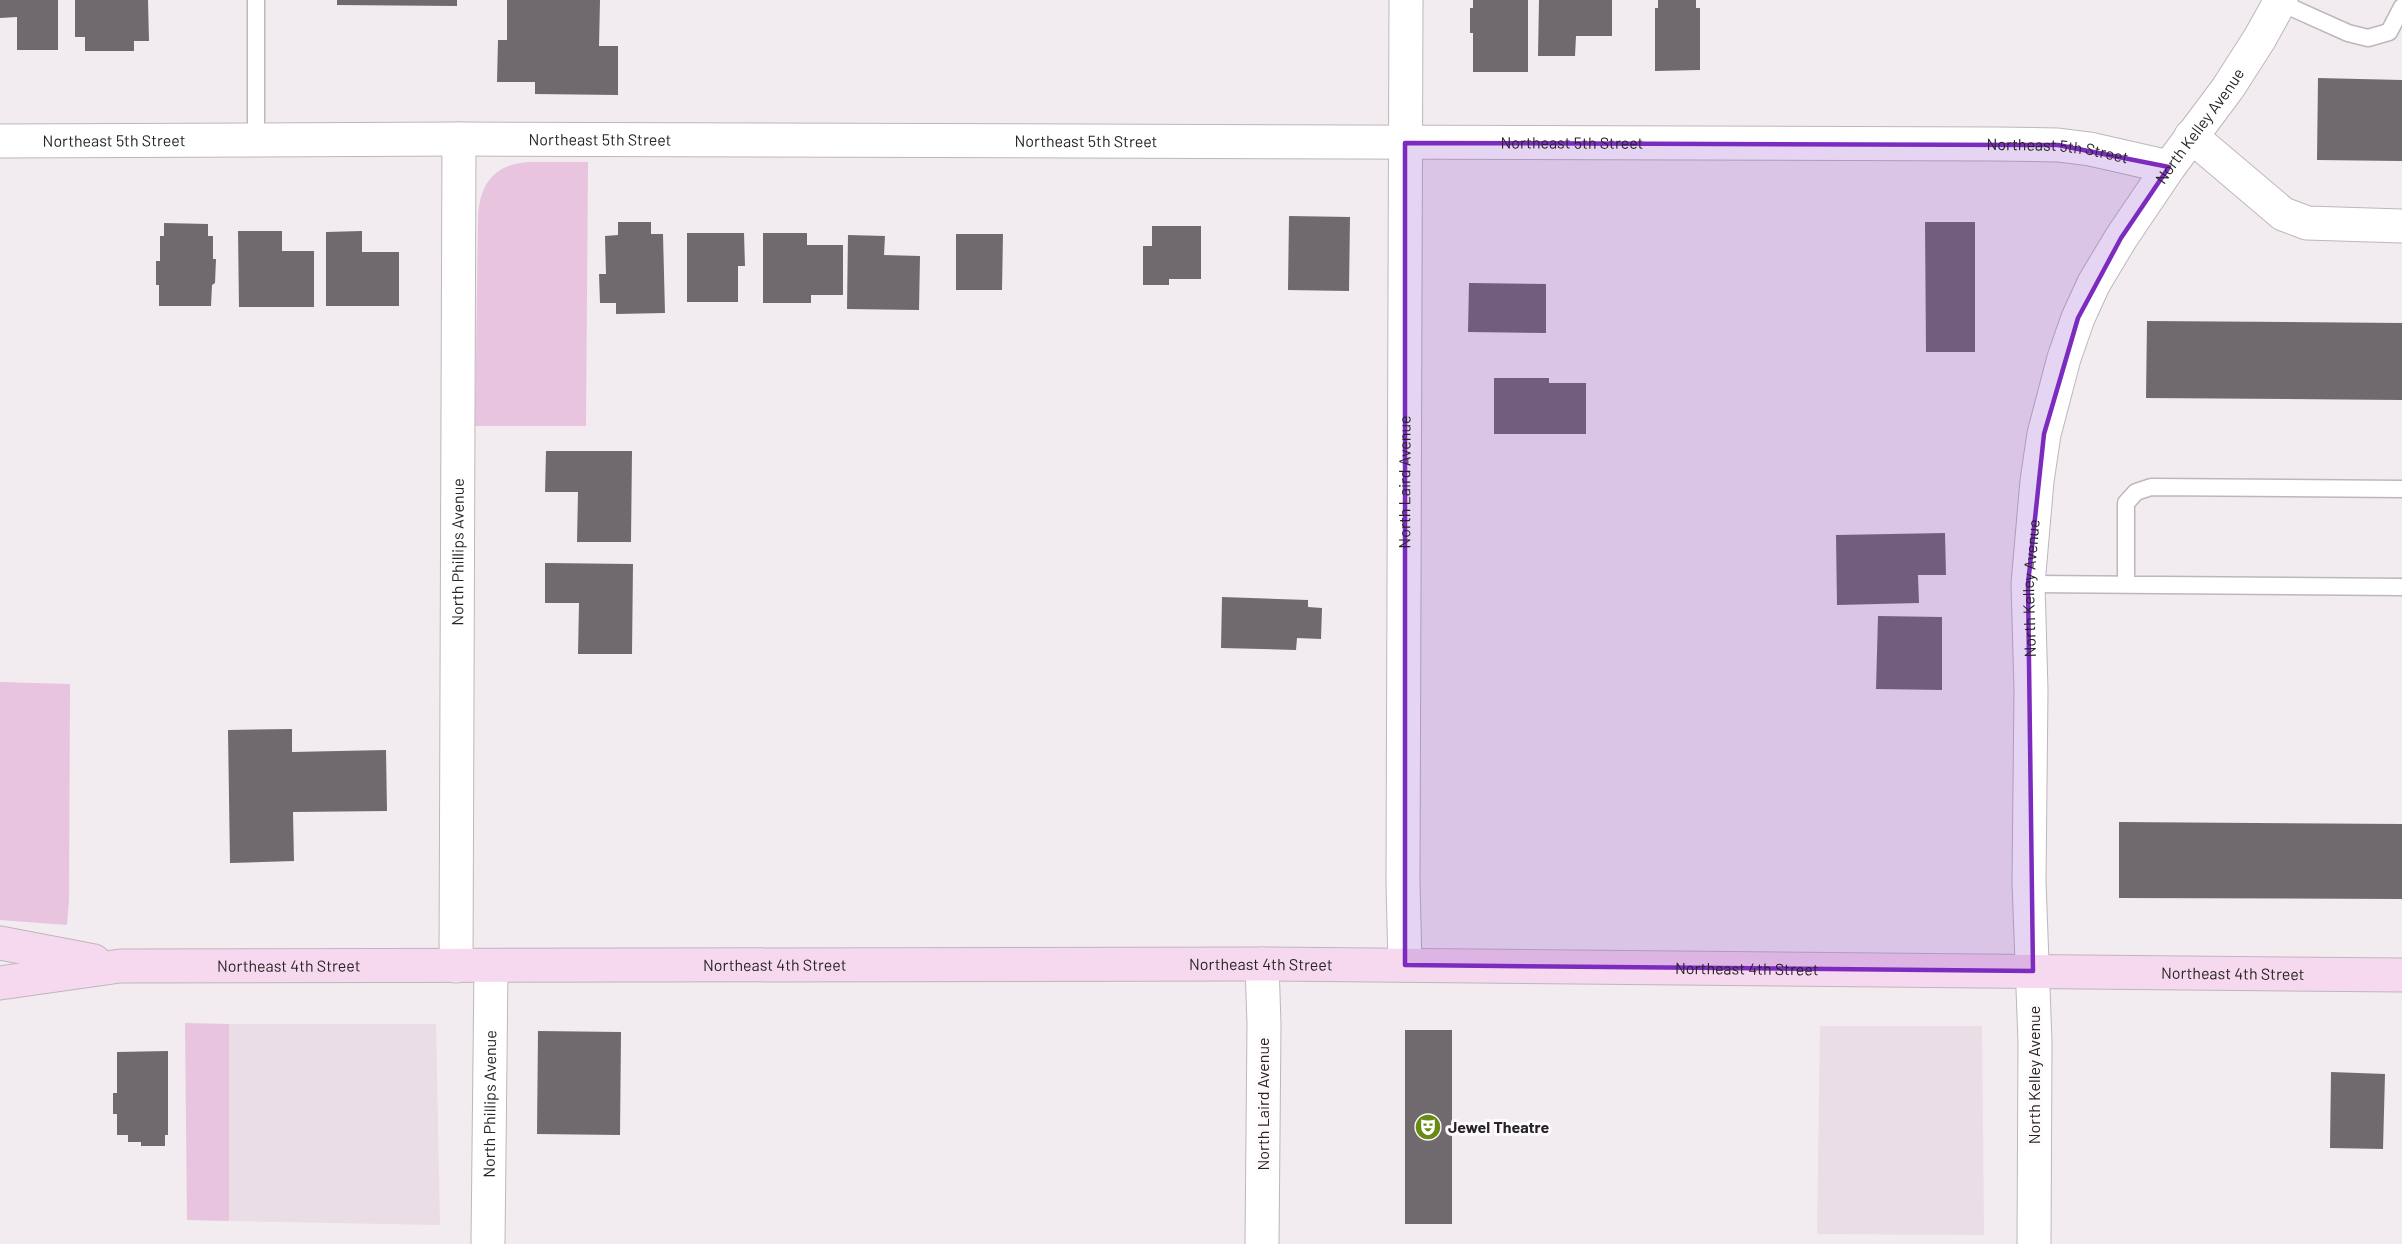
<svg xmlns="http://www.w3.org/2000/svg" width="2402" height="1244" viewBox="0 0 2402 1244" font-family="Barlow,sans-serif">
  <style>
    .built { fill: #ebdde6 }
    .green { fill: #e8c4de }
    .building { fill: #706a6e }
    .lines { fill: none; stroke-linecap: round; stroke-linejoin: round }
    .service-casing { stroke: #bdb7bb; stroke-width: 19 }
    .minor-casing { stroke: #bdb7bb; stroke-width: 35 }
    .secondary-casing { stroke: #bdb7bb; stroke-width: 35 }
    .service { stroke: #fff; stroke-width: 16 }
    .minor { stroke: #fff; stroke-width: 33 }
    .secondary { stroke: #f6d8ef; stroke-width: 33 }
    .marked { fill: #7b2cbf; fill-opacity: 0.2; stroke: #7b2cbf; stroke-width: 4.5; stroke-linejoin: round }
    .labels { text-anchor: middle; stroke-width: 6; stroke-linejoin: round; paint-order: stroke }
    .street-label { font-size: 16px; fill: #262425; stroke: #fef9fd }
    .poi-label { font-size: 16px; font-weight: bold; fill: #262425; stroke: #fef9fd; text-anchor: start }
  </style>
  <rect width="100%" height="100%" fill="#f2ebf0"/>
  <path class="built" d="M 229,1024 L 436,1024 L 440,1225 L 229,1221 Z
    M 1820,1026 L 1982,1026 L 1984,1235 L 1817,1234 Z"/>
  <path class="green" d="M 528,162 L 588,162 L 586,426 L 475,426 L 478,219 C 479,185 493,165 528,162 Z
    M 0,682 L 70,684 L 69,900 L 67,925 L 0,920 Z
    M 185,1023 L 229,1024 L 229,1221 L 187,1220 Z"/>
  <path class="building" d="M 0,0 L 58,0 L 58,50 L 17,50 L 17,17 L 0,18 Z
    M 75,0 L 148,0 L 149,41 L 134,41 L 134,51 L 85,51 L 85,37 L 75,37 Z
    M 337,0 L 457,0 L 457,6 L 337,5 Z
    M 507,0 L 600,0 L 599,46 L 618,46 L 618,95 L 535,94 L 535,82 L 497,82 L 498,40 L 507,40 Z
    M 1473,0 L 1528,0 L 1528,72 L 1473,72 L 1473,33 L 1470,33 L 1470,8 L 1473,8 Z
    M 1539,0 L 1612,0 L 1612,36 L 1576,36 L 1575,56 L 1538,56 Z
    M 1658,0 L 1696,0 L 1696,8 L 1700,8 L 1700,70 L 1655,71 L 1655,8 L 1658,8 Z
    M 2318,78 L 2402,80 L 2402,161 L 2317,160 Z
    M 1289,216 L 1350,217 L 1349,291 L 1288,290 Z
    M 618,222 L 651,222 L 651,234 L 663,234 L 665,313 L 616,314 L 616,303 L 600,303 L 599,274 L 606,274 L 605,236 L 618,235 Z
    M 1925,222 L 1975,222 L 1975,352 L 1926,352 Z
    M 164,223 L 208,224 L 208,236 L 213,236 L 213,259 L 216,259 L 215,283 L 212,285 L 211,306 L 159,306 L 159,285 L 156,285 L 156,261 L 160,261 L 160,236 L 164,236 Z
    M 1152,226 L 1201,226 L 1201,279 L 1169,279 L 1169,285 L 1143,285 L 1143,246 L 1152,246 Z
    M 238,231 L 282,231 L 282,251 L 314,251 L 314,307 L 239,307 Z
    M 362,231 L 362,252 L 399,252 L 399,306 L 326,306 L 326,232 Z
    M 687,233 L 744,233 L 745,266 L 738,266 L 738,302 L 687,302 Z
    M 763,233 L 807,233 L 807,245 L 843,245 L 843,295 L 811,295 L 811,303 L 763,303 Z
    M 956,234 L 1003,234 L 1002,290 L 956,290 Z
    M 848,235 L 885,236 L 884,255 L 920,256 L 919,310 L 847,309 Z
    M 1469,283 L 1546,284 L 1546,333 L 1468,332 Z
    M 2147,321 L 2402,323 L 2402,400 L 2146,398 Z
    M 1494,378 L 1549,378 L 1549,383 L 1586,383 L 1586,434 L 1494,434 Z
    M 546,451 L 632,451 L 631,542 L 577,542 L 578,492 L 545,492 Z
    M 1945,533 L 1946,575 L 1918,575 L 1919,603 L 1837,605 L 1836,535 Z
    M 545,563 L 633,564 L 632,654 L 578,654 L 579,603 L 545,603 Z
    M 1222,597 L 1308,600 L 1308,607 L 1322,608 L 1321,639 L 1297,638 L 1296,650 L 1221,648 Z
    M 1878,616 L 1942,617 L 1942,690 L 1876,689 Z
    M 292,729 L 292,752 L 386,750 L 387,811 L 293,812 L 294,861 L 230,863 L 228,730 Z
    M 2119,822 L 2402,824 L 2402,899 L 2119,898 Z
    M 1405,1030 L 1452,1030 L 1452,1224 L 1405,1224 Z
    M 538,1031 L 621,1032 L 620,1135 L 537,1134 Z
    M 168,1051 L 168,1135 L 165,1135 L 165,1146 L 141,1146 L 141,1142 L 128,1142 L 128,1135 L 117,1135 L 117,1114 L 113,1114 L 113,1093 L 117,1093 L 117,1052 Z
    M 2331,1072 L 2385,1074 L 2383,1149 L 2330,1148 Z"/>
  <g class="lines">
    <defs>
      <path id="service" d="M 256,0 L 256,140
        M 2279,2 L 2348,33 L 2368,38 L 2389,32 L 2402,7
        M 2028,584 L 2402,587
        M 2126,584 L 2126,503 L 2136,492 L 2151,487 L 2402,489"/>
      <g id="minor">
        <path d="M 2191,136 L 2283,214 L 2307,223 L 2402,226"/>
        <path id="s1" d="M 0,141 L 459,139 L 1995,144 L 2058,145 L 2090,149 L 2169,167"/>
        <path d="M 1262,964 L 1264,1024 L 1262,1244"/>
        <path id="s2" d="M 1405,965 L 1403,882 L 1406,0"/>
        <path id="s3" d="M 456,966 L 459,139"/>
        <path id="s4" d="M 488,1244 L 491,966"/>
        <path id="s5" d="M 2034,1244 L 2035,1042 L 2029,882 L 2031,690 L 2028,584 L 2037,481 L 2044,434 L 2064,358 L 2078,318 L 2094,283 L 2121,238 L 2169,167 L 2228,88 L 2260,38 L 2281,0"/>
      </g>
      <g id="secondary">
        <path d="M 0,943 L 94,961"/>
        <path id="s6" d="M 0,983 L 120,966 L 1262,964 L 2402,975"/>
      </g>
    </defs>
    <use href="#service" class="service-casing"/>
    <use href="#minor" class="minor-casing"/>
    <use href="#secondary" class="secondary-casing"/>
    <use href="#service" class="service"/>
    <use href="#minor" class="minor"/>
    <use href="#secondary" class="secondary"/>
  </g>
  <path class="marked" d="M 1405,143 L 2058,145 L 2169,167 L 2121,238 L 2078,318 L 2044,434 L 2028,584 L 2033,971 L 1405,965 Z"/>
  <defs>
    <symbol id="theatre-disc" viewBox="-11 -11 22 22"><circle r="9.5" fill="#678b14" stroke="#fef9fd"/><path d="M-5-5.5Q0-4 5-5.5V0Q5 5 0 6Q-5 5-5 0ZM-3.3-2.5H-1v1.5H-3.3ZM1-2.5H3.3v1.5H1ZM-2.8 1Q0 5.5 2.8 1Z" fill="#fff"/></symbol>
  </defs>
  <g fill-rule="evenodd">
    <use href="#theatre-disc" x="1413" y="1112" width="30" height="30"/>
  </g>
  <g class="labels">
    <g class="street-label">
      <text dy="6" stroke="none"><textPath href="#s5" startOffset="1160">North Kelley Avenue</textPath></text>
      <text dy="6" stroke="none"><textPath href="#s1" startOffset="600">Northeast 5th Street</textPath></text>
      <text dy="6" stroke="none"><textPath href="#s1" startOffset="114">Northeast 5th Street</textPath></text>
      <text dy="6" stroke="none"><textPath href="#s1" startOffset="1086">Northeast 5th Street</textPath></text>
      <text dy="6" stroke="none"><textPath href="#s1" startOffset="1572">Northeast 5th Street</textPath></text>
      <text dy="6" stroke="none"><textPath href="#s1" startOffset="2058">Northeast 5th Street</textPath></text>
      <text dy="6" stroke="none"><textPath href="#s2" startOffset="483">North Laird Avenue</textPath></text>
      <text dy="6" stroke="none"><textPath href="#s3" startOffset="414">North Phillips Avenue</textPath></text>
      <text dy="6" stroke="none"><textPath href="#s5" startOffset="656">North Kelley Avenue</textPath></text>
      <text dy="6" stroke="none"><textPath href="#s6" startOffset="1262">Northeast 4th Street</textPath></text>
      <text dy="6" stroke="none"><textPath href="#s6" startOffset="776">Northeast 4th Street</textPath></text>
      <text dy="6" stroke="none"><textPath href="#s6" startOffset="290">Northeast 4th Street</textPath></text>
      <text dy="6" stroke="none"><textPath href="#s6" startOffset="1748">Northeast 4th Street</textPath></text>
      <text dy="6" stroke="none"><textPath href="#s6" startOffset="2234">Northeast 4th Street</textPath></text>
      <text transform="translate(2034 1075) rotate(-90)" y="6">North Kelley Avenue</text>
      <text transform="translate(1263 1104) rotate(-90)" y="6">North Laird Avenue</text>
      <text dy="6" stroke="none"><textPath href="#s4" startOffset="140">North Phillips Avenue</textPath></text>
    </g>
    <g class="poi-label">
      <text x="1448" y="1133">Jewel Theatre</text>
    </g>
  </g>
</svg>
